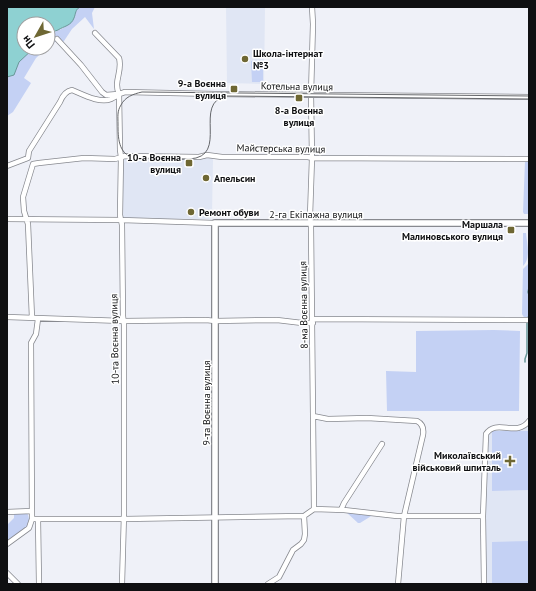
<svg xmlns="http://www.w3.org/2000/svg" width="536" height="591" viewBox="0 0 536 591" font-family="'PT Sans',sans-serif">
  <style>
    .built { fill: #e0e6f4 }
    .green { fill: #c4d1f4 }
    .water { fill: #8ed1d2; stroke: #689798 }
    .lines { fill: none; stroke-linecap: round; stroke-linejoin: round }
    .stream { stroke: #689798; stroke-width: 1.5 }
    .minor-casing { stroke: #87898f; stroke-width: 6 }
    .tertiary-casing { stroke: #87898f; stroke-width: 8 }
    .minor { stroke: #fff; stroke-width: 4.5 }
    .tertiary { stroke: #fff; stroke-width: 5.5 }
    .tram { stroke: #65676b; stroke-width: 1 }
    .poi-dot { fill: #6e6733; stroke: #fff; stroke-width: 1.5 }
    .labels { text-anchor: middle; stroke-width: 3; stroke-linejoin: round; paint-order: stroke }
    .poi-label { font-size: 10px; font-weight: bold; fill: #0f1012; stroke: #fff; text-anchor: end }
    .street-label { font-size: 10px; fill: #0f1012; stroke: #fff }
  </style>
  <rect width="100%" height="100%" fill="#eff1f8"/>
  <path class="built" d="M 226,7 L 265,8 L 264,84 L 227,83 Z
    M 207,157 L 211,158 L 213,160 L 212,214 L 211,218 L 208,219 L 124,219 L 122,218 L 122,161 L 123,159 L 126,158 Z
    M 529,425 L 529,584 L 486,584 L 485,516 L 488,434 L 494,429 L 520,430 L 525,428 Z"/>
  <path class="green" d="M 80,7 L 95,7 L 92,13 L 94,29 L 85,17 L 72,29 L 64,41 L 61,44 L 57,40 L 48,48 L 49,33 C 55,33 71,25 74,18 C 76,13 74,10 80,7 Z
    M 34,48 L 47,48 L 36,58 L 24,78 L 31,83 L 13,112 L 7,116 L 7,77 L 14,75 L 19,62 Z
    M 251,61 L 263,61 L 263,82 L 252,82 Z
    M 526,160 L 529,160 L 529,214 L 524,214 L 523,212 L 525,161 Z
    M 523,233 L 526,233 C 527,243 531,259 523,266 Z
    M 529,257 L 529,318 C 525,319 524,318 522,314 L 523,269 L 528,264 Z
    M 494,330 L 520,331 L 519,411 L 387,411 L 386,371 L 416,372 L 416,331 Z
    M 492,431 L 529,431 L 529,490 L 492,491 Z
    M 346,512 L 373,515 L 360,523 L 358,523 Z
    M 14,513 L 27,513 C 35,527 17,535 7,542 L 7,525 L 14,518 Z
    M 529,541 L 529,584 L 492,584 L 492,542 Z"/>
  <path class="water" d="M 7,7 L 80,7 C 75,10 76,13 74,18 C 71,26 64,26 58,30 C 54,31 53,33 49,33 L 48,35 L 48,24 L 24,24 L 24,48 L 34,48 L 19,62 L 14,75 L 7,77 Z"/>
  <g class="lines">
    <path class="stream" d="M 529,168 L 529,169
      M 529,278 L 529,283
      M 529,288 L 528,292 L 529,295
      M 529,297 L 529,301
      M 528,318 L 529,315
      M 525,362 L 525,359 L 527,353 L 527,322"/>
    <defs>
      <path id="minor" d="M 95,33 L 119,58 C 123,71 113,81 119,94 L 120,150 L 121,157 L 120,215 L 122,225 L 123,316 L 124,325 L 124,514 L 122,584
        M 57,39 L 81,65 L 102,92 L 106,95 L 118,94
        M 33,164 L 39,163 L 84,158 L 115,159 L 125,156 L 199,157 L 207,155 L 222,157 L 308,157 L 312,158 L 529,159
        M 7,166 L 28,158 L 29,151 L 60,102 C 62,97 66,91 72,90 C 82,94 100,104 111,99 C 117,96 118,94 125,92 L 215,94 L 529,97
        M 7,219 L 121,220 L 215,223
        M 7,317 L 123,321 L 206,320 L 215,321 L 277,320 L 302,323 L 313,323
        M 32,318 L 28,224 L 24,211 L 23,197 L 33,164
        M 313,319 L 529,320
        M 313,416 L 328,419 L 367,418 L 417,421 C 423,424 424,429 423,435 L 404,516 L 398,584
        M 314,509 L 344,510 L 397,516 L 483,516
        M 341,510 L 344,503 L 382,444
        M 7,512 L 32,511
        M 32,519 L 124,519 L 304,516
        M 38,519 L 39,584
        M 7,544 L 29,528 L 32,519 L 31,343 L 36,334 L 38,319
        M 7,573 L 18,584
        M 268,584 L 279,577 L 293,550 L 301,544 L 304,540 L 305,534 L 304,516 L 314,509 L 311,227 L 310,216 L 312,158 L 311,94 L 313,24 L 312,7
        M 484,584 L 483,516 L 486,434 C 497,418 516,438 529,421"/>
      <path id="tertiary" d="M 215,584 L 215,223 L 529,223"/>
    </defs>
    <use href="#minor" class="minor-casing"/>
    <use href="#tertiary" class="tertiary-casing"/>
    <use href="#minor" class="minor"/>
    <use href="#tertiary" class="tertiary"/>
    <path class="tram" d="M 529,96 L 142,92 C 133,94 125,97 121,105 C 117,111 118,117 118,124 C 118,137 118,154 134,158 L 189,159 C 231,157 191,102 227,96 L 529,99"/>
  </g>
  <g class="poi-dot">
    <circle cx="245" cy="59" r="4"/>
    <rect x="230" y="85" width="8" height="8" rx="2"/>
    <rect x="295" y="94" width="8" height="8" rx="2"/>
    <rect x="185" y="159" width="8" height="8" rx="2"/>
    <circle cx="206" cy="178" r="4"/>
    <circle cx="191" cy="212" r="4"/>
    <rect x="507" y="226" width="8" height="8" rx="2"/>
    <path d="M508 455h4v4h4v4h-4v4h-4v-4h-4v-4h4z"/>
  </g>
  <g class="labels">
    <g class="poi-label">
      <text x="253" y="57" text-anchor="start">Школа-інтернат<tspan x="253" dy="12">№3</tspan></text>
      <text x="226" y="87">9-а Воєнна<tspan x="226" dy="12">вулиця</tspan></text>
      <text x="299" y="114" text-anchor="middle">8-а Воєнна<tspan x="299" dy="12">вулиця</tspan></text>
      <text x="181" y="161">10-а Воєнна<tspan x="181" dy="12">вулиця</tspan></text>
      <text x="214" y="182" text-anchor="start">Апельсин</text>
      <text x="199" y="216" text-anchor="start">Ремонт обуви</text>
      <text x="503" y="228">Маршала<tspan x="503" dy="12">Малиновського вулиця</tspan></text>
      <text x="501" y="459">Миколаївський<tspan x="501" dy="12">військовий шпиталь</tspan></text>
    </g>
    <g class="street-label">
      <text transform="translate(297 86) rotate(1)" y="4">Котельна вулиця</text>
      <text transform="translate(281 148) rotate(1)" y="4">Майстерська вулиця</text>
      <text x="316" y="218">2-га Екіпажна вулиця</text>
      <text transform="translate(303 305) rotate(-91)" y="4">8-ма Воєнна вулиця</text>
      <text transform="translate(114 339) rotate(-91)" y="4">10-та Воєнна вулиця</text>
      <text transform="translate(206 403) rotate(-90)" y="4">9-та Воєнна вулиця</text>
    </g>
  </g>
  <rect width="536" height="591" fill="none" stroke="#0f1012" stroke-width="16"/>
  <g transform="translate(36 36) rotate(231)"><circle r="19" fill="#ffffff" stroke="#9f9fa0"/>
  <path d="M0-3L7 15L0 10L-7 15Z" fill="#6e6733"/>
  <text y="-6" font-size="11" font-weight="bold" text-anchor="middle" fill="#0f1012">Пн</text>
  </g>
</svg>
